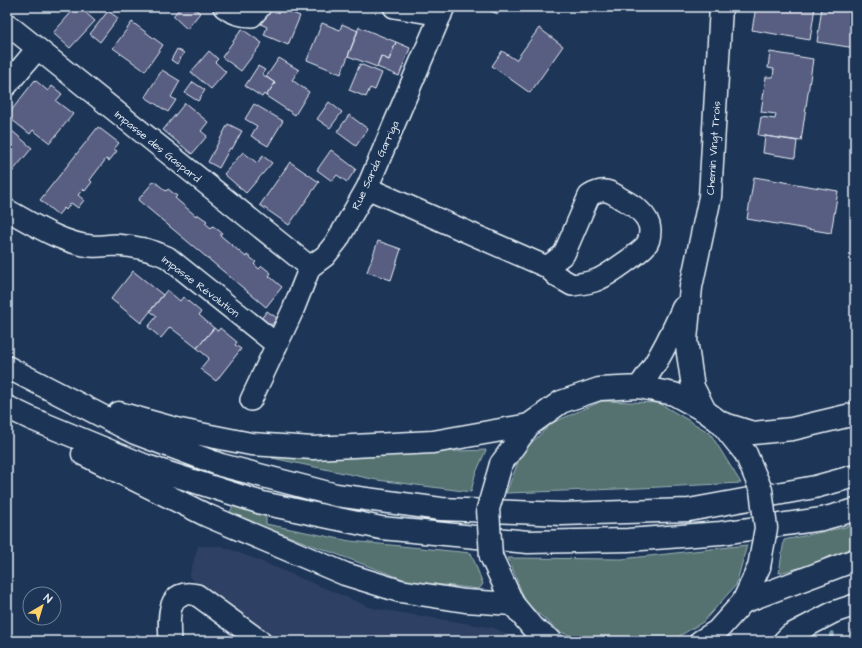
<svg xmlns="http://www.w3.org/2000/svg" width="862" height="648" viewBox="0 0 862 648" font-family="'Architects Daughter',sans-serif">
  <style>
    .built { fill: #2f4164 }
    .green { fill: #547271; stroke: #9eb2b4 }
    .lines { fill: none; stroke-linecap: round; stroke-linejoin: round }
    .stream { stroke: #819fb2; stroke-width: 5.5 }
    .building { fill: #595d82; stroke: #e8f1f8 }
    .minor-casing { stroke: #e8f1f8; stroke-width: 24 }
    .major-casing { stroke: #e8f1f8; stroke-width: 25 }
    .highway-casing { stroke: #e8f1f8; stroke-width: 25 }
    .minor { stroke: #1d3557; stroke-width: 21 }
    .major { stroke: #1d3557; stroke-width: 22 }
    .highway { stroke: #1d3557; stroke-width: 22 }
    .major-bridge-casing { stroke: #e8f1f8; stroke-width: 25; stroke-linecap: butt }
    .major-bridge { stroke: #1d3557; stroke-width: 22 }
    .labels { text-anchor: middle; stroke-width: 3.5; stroke-linejoin: round; paint-order: stroke }
    .street-label { font-size: 11px; fill: #e8f1f8; stroke: #1d3557 }
  </style>
  <rect width="100%" height="100%" fill="#1d3557"/>
  <filter id="ink" filterUnits="userSpaceOnUse"><feTurbulence type="fractalNoise" baseFrequency=".025" numOctaves="2"/><feDisplacementMap in="SourceGraphic" scale="8" xChannelSelector="R" yChannelSelector="G"/><feConvolveMatrix kernelMatrix="1 2 1 2 8 2 1 2 1" color-interpolation-filters="sRGB"/></filter>
  <g filter="url(#ink)">
    <path class="built" d="M 198,546 L 221,546 L 253,558 L 372,608 L 495,628 L 518,641 L 277,641 L 189,577 Z"/>
    <path class="green" d="M 602,401 L 659,403 L 710,433 L 741,483 L 619,489 L 506,493 L 522,452 L 552,423 Z
      M 486,450 L 475,475 L 471,492 L 377,480 L 272,458 Z
      M 233,506 L 266,517 L 266,524 L 350,541 L 471,553 L 483,584 L 479,589 L 408,581 L 229,514 Z
      M 855,525 L 855,554 L 779,573 L 784,540 Z
      M 747,545 L 736,585 L 703,622 L 671,641 L 587,641 L 560,632 L 526,603 L 508,558 L 622,559 Z"/>
    <g class="lines">
      <path class="stream" d="M 831,641 L 832,634"/>
    </g>
    <path class="building" d="M 76,7 L 89,7 L 85,12 L 95,21 L 70,48 L 53,33 Z
      M 181,7 L 193,7 L 200,13 L 187,29 L 173,16 Z
      M 268,7 L 279,7 L 300,16 L 288,45 L 264,35 L 267,27 L 261,24 Z
      M 485,7 L 501,7 L 498,14 L 485,9 Z
      M 756,7 L 815,7 L 810,40 L 752,30 Z
      M 822,7 L 855,11 L 855,48 L 817,42 Z
      M 108,11 L 118,18 L 100,42 L 90,34 Z
      M 132,22 L 163,45 L 145,71 L 113,48 Z
      M 322,23 L 340,30 L 342,24 L 358,31 L 341,74 L 307,60 Z
      M 359,27 L 396,42 L 389,60 L 381,56 L 377,67 L 348,56 Z
      M 539,28 L 563,46 L 530,93 L 492,66 L 502,51 L 516,60 Z
      M 242,29 L 262,43 L 241,71 L 222,57 Z
      M 396,42 L 410,48 L 399,76 L 377,67 L 381,56 L 389,60 Z
      M 177,49 L 184,53 L 177,64 L 171,60 Z
      M 209,51 L 218,59 L 215,62 L 226,72 L 211,89 L 191,72 Z
      M 770,52 L 813,59 L 801,141 L 758,135 L 761,117 L 775,119 L 776,114 L 761,112 L 766,77 L 773,77 L 774,69 L 768,68 Z
      M 279,58 L 299,70 L 292,80 L 309,92 L 295,115 L 266,96 L 275,83 L 266,77 Z
      M 360,64 L 382,73 L 375,90 L 370,88 L 366,97 L 349,90 Z
      M 258,66 L 265,70 L 262,74 L 275,83 L 266,96 L 264,94 L 262,97 L 245,86 Z
      M 162,70 L 180,81 L 171,97 L 176,100 L 168,112 L 145,97 Z
      M 35,80 L 48,91 L 52,86 L 62,94 L 56,101 L 73,114 L 50,143 L 33,130 L 30,134 L 7,116 Z
      M 193,82 L 205,90 L 198,101 L 185,93 Z
      M 329,102 L 342,112 L 330,128 L 317,119 Z
      M 185,103 L 208,122 L 201,131 L 207,136 L 192,154 L 163,130 Z
      M 254,104 L 283,121 L 268,146 L 251,136 L 257,126 L 245,119 Z
      M 349,115 L 368,129 L 356,146 L 337,132 Z
      M 228,124 L 242,131 L 232,149 L 230,148 L 219,168 L 208,162 Z
      M 98,127 L 119,143 L 114,149 L 117,151 L 109,161 L 106,159 L 90,180 L 92,182 L 85,191 L 83,189 L 78,195 L 84,200 L 78,208 L 71,203 L 66,210 L 64,208 L 58,215 L 40,200 Z
      M 11,130 L 32,148 L 7,178 L 7,135 Z
      M 765,136 L 797,141 L 795,158 L 763,153 Z
      M 331,150 L 356,169 L 347,182 L 337,175 L 332,181 L 317,170 Z
      M 243,152 L 257,163 L 263,156 L 272,163 L 246,193 L 224,174 Z
      M 290,162 L 319,182 L 289,225 L 260,205 Z
      M 754,177 L 838,191 L 831,233 L 747,219 Z
      M 154,181 L 166,191 L 168,189 L 177,196 L 175,198 L 196,216 L 197,214 L 207,221 L 205,223 L 211,228 L 213,226 L 222,233 L 220,235 L 246,257 L 247,255 L 256,262 L 254,264 L 259,269 L 262,266 L 271,273 L 269,276 L 282,287 L 266,307 L 138,200 Z
      M 7,235 L 12,237 L 7,248 Z
      M 378,241 L 401,249 L 391,280 L 367,272 Z
      M 133,271 L 163,295 L 141,323 L 111,299 Z
      M 167,290 L 180,301 L 183,297 L 201,312 L 199,315 L 214,328 L 197,348 L 170,327 L 161,338 L 148,327 L 157,316 L 150,311 Z
      M 267,311 L 277,318 L 270,327 L 260,320 Z
      M 214,328 L 218,331 L 220,328 L 237,342 L 235,345 L 241,349 L 216,381 L 200,369 L 209,358 L 197,348 Z"/>
    <g class="lines">
      <defs>
        <path id="minor" d="M 224,7 C 233,14 241,16 252,16 L 260,7
          M 394,7 L 441,15
          M 7,24 L 310,267
          M 7,85 L 37,49
          M 367,188 L 547,267 L 558,277 L 572,285 C 580,284 591,283 599,279 C 608,275 641,252 646,245 C 649,242 650,235 650,230 C 649,214 633,205 620,198 C 616,195 611,192 606,191 C 600,190 594,193 589,196 L 564,254 L 547,267
          M 7,210 C 33,224 61,243 91,246 C 100,247 108,245 116,245 C 134,246 150,249 167,257 L 276,344
          M 251,400 L 293,310 L 310,267 L 325,256 L 337,241 L 367,188 L 444,7
          M 170,641 C 169,620 165,587 197,595 L 260,641
          M 784,641 L 790,635 L 834,612 L 855,605"/>
        <path id="major" d="M 639,387 C 658,363 671,336 683,308
          M 705,411 L 693,387 L 686,340 L 691,287 L 710,197 L 721,7
          M 501,464 L 529,425 L 561,402 L 599,389 L 639,387 L 674,394 L 705,411 L 721,423 L 746,454
          M 491,556 L 513,604 L 532,627 L 551,641
          M 701,641 L 717,631 L 743,602 L 759,567"/>
        <path id="highway" d="M 7,367 L 135,433 L 221,465 L 336,495 L 441,509 L 562,514 L 689,510 L 815,487 L 855,476
          M 7,407 L 32,419 L 146,466 L 262,503 L 381,528 L 528,542 L 628,540 L 721,533 L 822,519 L 855,510
          M 119,413 L 180,430 L 251,444 L 313,448 L 433,442 L 529,425
          M 721,423 L 753,433 L 792,429 L 855,414
          M 83,454 L 206,515 L 345,574 L 400,591 L 465,601 L 513,604
          M 743,602 L 855,560"/>
      </defs>
      <use href="#minor" class="minor-casing"/>
      <use href="#major" class="major-casing"/>
      <use href="#highway" class="highway-casing"/>
      <use href="#minor" class="minor"/>
      <use href="#major" class="major"/>
      <use href="#highway" class="highway"/>
      <defs>
        <path id="major-bridge" d="M 746,454 L 761,490 L 766,528 L 759,567
          M 491,556 L 488,509 L 501,464"/>
      </defs>
      <use href="#major-bridge" class="major-bridge-casing"/>
      <use href="#major-bridge" class="major-bridge"/>
    </g>
  </g>
  <g class="labels">
    <g class="street-label">
      <text transform="translate(158 146) rotate(39)" y="4">Impasse des Gaspard</text>
      <text transform="translate(713 148) rotate(-86)" y="4">Chemin Vingt Trois</text>
      <text transform="translate(375 165) rotate(-65)" y="4">Rue Sarda Garriga</text>
      <text transform="translate(201 286) rotate(37)" y="4">Impasse Révolution</text>
    </g>
  </g>
  <rect width="862" height="648" fill="none" stroke="#1d3557" stroke-width="24"/>
  <rect x="12" y="12" width="838" height="624" fill="none" stroke="#e8f1f8" stroke-width="1.5" filter="url(#ink)"/>
  <g transform="translate(42 606) rotate(38)"><circle r="19" fill="#1d3557" stroke="#6e8097"/>
  <path d="M0-3L7 15L0 10L-7 15Z" fill="#ffd166"/>
  <text y="-6" font-size="11" font-weight="bold" text-anchor="middle" fill="#e8f1f8">N</text>
  </g>
</svg>
